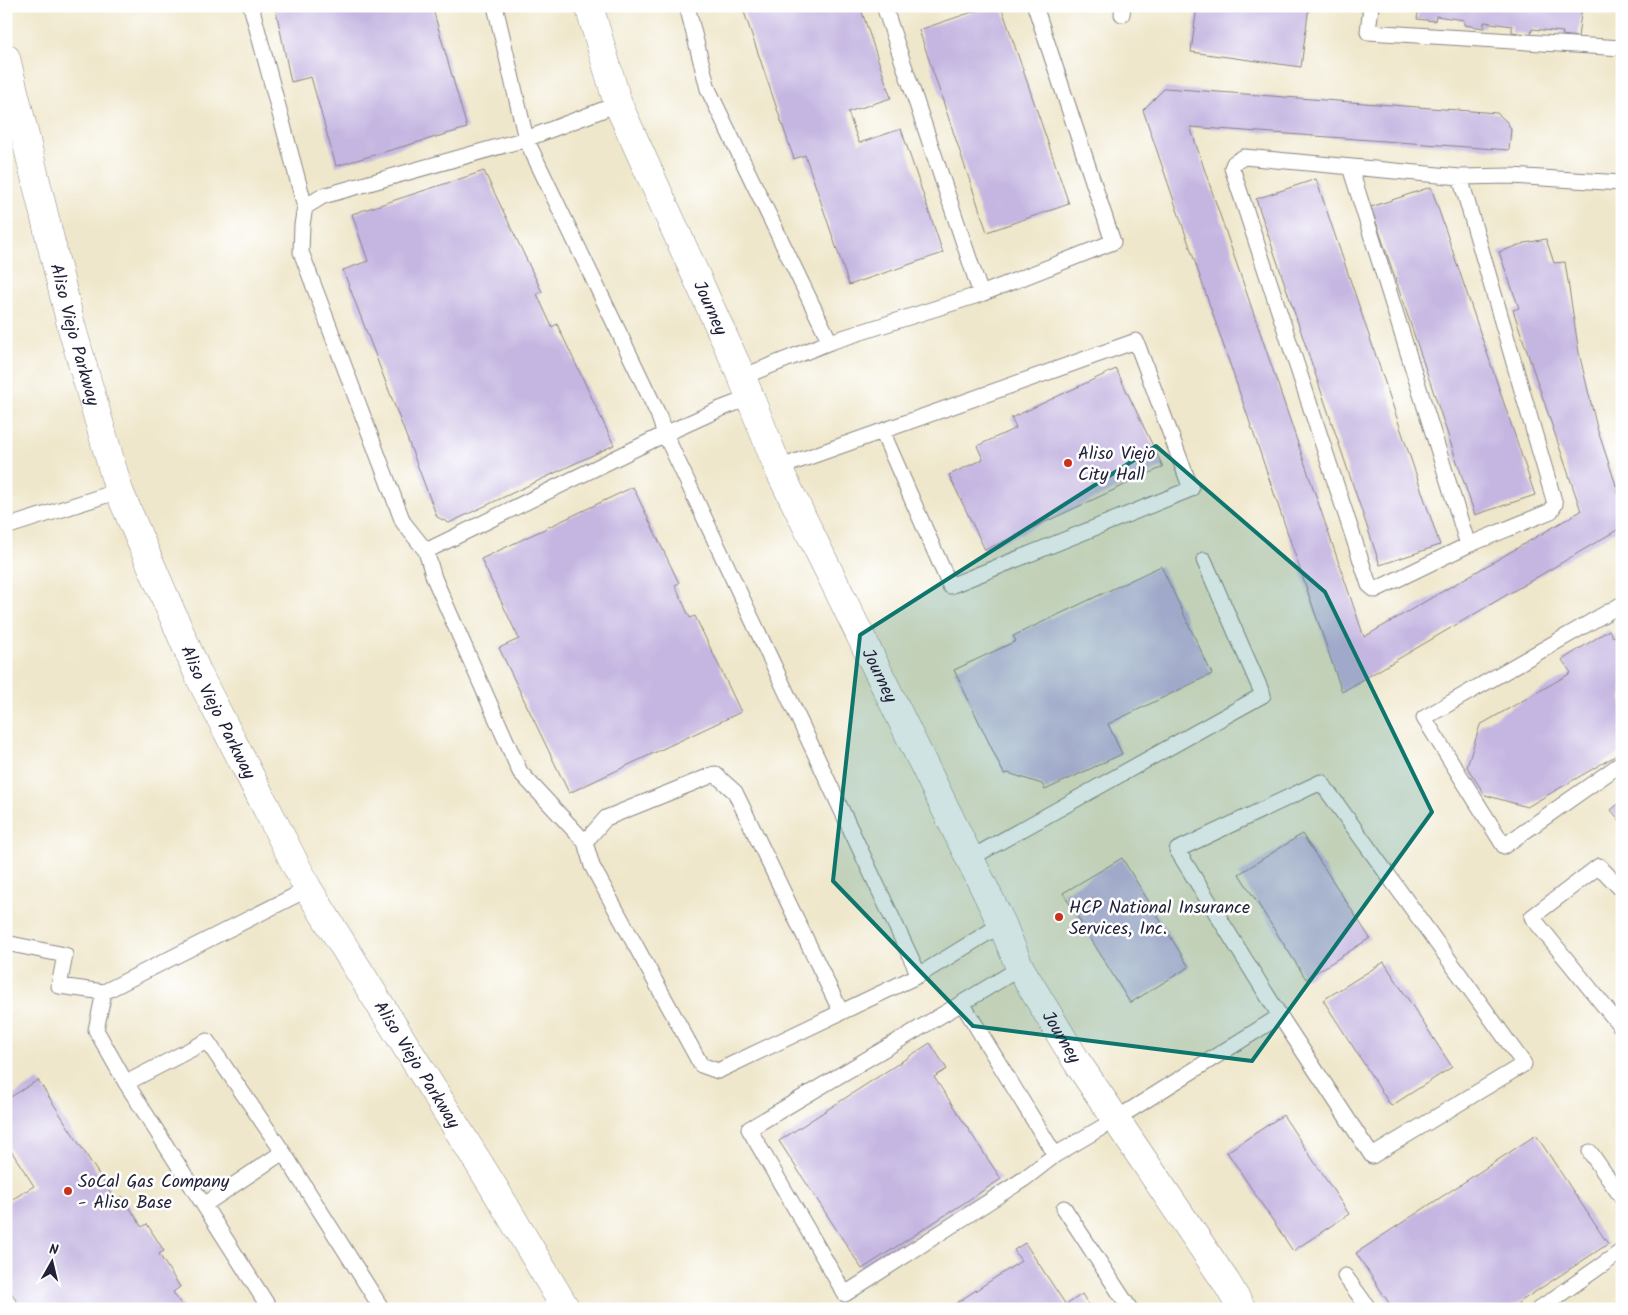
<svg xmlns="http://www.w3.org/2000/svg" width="1628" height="1315" viewBox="0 0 1628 1315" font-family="Kalam,sans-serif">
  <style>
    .building { fill: #c5b6e1 }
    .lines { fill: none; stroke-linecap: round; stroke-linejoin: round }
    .service-casing { stroke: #888483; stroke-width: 17 }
    .minor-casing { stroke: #888483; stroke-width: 29 }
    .secondary-casing { stroke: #888483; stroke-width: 29 }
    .service { stroke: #fff; stroke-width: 15 }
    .minor { stroke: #fff; stroke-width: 28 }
    .secondary { stroke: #fff; stroke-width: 28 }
    .marked { fill: #0f766e; fill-opacity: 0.2; stroke: #0f766e; stroke-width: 4; stroke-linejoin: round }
    .poi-dot { fill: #c8321e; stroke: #fff; stroke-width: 2 }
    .labels { text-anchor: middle; stroke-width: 5; stroke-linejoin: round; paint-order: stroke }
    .street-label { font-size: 18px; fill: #22223b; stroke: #fff }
    .poi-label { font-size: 18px; fill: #22223b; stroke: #fff; text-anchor: start }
  </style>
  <rect width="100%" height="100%" fill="#fff"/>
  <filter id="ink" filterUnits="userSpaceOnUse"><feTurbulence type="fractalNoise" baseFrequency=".02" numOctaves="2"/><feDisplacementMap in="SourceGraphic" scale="10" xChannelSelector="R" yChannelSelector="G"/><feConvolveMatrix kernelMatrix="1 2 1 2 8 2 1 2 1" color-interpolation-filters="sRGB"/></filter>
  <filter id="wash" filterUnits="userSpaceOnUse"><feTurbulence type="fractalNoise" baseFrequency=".0096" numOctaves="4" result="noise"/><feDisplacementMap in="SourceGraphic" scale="20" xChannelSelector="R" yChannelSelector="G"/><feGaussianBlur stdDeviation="1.12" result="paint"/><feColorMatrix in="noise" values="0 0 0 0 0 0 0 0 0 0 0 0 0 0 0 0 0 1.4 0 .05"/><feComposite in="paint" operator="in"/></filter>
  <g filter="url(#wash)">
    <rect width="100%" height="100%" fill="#efe7cb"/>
    <g id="blocks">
      <path class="building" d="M 275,6 L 432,6 L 467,128 L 336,166 L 311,77 L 291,82 Z
        M 742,6 L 860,6 L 891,98 L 848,112 L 859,143 L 901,129 L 943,253 L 849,285 L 805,155 L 794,159 Z
        M 990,6 L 1001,6 L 1069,204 L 987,232 L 919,30 Z
        M 1197,6 L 1309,6 L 1301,67 L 1191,52 Z
        M 1419,6 L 1582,6 L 1578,37 L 1562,35 L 1563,32 L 1532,29 L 1531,35 L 1512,32 L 1512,26 L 1484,22 L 1484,28 L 1464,25 L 1464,20 L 1436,16 L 1435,21 L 1417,19 Z
        M 1165,88 L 1497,113 L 1507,122 L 1511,129 L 1509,150 L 1190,127 L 1364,637 L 1581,511 L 1513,310 L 1519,308 L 1499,252 L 1525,243 L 1546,239 L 1554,263 L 1565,262 L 1579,353 L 1597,428 L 1622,503 L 1622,523 L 1617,530 L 1342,692 L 1143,110 Z
        M 484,171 L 542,292 L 537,294 L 552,327 L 557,324 L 614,445 L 449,523 L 437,517 L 343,270 L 368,261 L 352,214 Z
        M 1316,179 L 1440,545 L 1380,565 L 1256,199 Z
        M 1431,187 L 1535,495 L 1475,515 L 1371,207 Z
        M 1116,369 L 1163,467 L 985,550 L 949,475 L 983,459 L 977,446 L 1016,428 L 1011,418 Z
        M 633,487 L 679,583 L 675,585 L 690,618 L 695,616 L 741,712 L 569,793 L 499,648 L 519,639 L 481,559 Z
        M 1161,566 L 1212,674 L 1108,724 L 1122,754 L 1045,790 L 1042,784 L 1008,773 L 1004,774 L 954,670 L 1016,641 L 1013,636 Z
        M 1609,630 L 1613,637 L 1622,632 L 1622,752 L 1527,807 L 1485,795 L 1467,767 L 1480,725 L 1571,673 L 1562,660 Z
        M 1622,801 L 1622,823 L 1611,810 Z
        M 1302,834 L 1370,938 L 1306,979 L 1239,874 Z
        M 1122,858 L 1189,967 L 1130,1003 L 1063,893 Z
        M 1384,962 L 1452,1067 L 1391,1106 L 1323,1000 Z
        M 930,1043 L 947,1069 L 934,1077 L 1001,1179 L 862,1269 L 779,1141 Z
        M 38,1080 L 116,1201 L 122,1196 L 142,1227 L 147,1224 L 164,1251 L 159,1254 L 180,1287 L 173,1292 L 184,1309 L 22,1309 L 6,1285 L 6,1203 L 34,1186 L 6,1143 L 6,1100 Z
        M 1283,1115 L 1349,1214 L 1293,1251 L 1227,1152 Z
        M 1536,1135 L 1608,1244 L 1509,1309 L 1393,1309 L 1356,1253 Z
        M 1025,1243 L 1066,1305 L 1082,1294 L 1091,1309 L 947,1309 L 1021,1261 L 1014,1250 Z"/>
    </g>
  </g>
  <g filter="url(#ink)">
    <use href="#blocks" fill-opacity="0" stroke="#888483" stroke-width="1"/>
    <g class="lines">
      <defs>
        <path id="service" d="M 251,6 L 305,207
          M 495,6 L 526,139 L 658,414 L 665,434 L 919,975
          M 687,6 L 708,89 L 830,342
          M 885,6 L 885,9 L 981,294
          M 1371,6 L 1368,32 L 1622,48
          M 1122,14 L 1123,6
          M 618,104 L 526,139 L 323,196 L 305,207 L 302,225 L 301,252 L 403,522 L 426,551 L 665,434 L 720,409 L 749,398
          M 1350,167 L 1468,545
          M 1460,177 L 1555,504 L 1551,511 L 1468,545 L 1375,590 L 1369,585 L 1232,168 L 1234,163 L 1244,157 L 1460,177 L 1511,176 L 1622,183
          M 742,377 L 830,342 L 981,294 L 1113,242 L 1035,6
          M 778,468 L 1136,341 L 1191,489 L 950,586 L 882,431
          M 6,527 L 119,491
          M 426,551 L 434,578 L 520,772 L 585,842
          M 1622,604 L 1424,718 L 1504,846 L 1622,763
          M 1321,782 L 1524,1064 L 1372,1156 L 1280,1016 L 1177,850 Z
          M 969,859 L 1263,695 L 1204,560
          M 1622,890 L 1599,866 L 1532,917 L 1622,1028
          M 6,943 L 65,955 L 59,986 L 104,992
          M 1020,968 L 962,1003 L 1055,1155 L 1116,1119 L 1280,1016
          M 962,1003 L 749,1129 L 845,1294 L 1024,1179 L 1055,1155
          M 841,1012 L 735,792 L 715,774 L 606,818 L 585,842 L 592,866 L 701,1065 L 718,1071 L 919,975 L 1002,924
          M 126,1083 L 207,1041 L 283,1152 L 382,1309
          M 1590,1152 L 1622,1198
          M 204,1205 L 283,1152
          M 1064,1208 L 1130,1309
          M 1345,1276 L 1369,1309
          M 270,1309 L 126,1083 L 96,1030 L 104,992 L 308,889
          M 1539,1309 L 1622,1251"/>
        <g id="minor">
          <path id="s1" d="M 589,6 L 618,104 L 742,377 L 778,468 L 1002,924 L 1020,968 L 1077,1062 L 1226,1282 L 1242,1309"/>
        </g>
        <g id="secondary">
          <path id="s2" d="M 6,58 L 71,325 L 119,491 L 199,676 L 308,889 L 493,1186 L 566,1309"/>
        </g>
      </defs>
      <use href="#service" class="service-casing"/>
      <use href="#minor" class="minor-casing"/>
      <use href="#secondary" class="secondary-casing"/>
      <use href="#service" class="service"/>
      <use href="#minor" class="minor"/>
      <use href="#secondary" class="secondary"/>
    </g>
  </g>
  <path class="marked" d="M 1156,446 L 1325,592 L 1432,812 L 1252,1061 L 973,1026 L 833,881 L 860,635 Z"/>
  <g class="poi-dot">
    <circle cx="1068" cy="463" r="5"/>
    <circle cx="1059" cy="917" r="5"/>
    <circle cx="68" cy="1191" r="5"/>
  </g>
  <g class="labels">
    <g class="street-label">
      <text dy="6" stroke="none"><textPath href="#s1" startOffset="326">Journey</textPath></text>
      <text dy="6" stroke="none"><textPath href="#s2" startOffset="285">Aliso Viejo Parkway</textPath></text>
      <text dy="6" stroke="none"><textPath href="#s1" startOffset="731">Journey</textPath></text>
      <text dy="6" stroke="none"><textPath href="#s2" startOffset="690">Aliso Viejo Parkway</textPath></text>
      <text dy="6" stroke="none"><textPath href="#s1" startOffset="1136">Journey</textPath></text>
      <text dy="6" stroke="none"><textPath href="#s2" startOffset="1095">Aliso Viejo Parkway</textPath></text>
    </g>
    <g class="poi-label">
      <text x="1078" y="459">Aliso Viejo<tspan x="1078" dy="21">City Hall</tspan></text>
      <text x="1069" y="913">HCP National Insurance<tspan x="1069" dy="21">Services, Inc.</tspan></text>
      <text x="78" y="1187">SoCal Gas Company<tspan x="78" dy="21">- Aliso Base</tspan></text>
    </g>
  </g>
  <rect width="1628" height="1315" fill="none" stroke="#fff" stroke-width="25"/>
  <g transform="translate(52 1262) rotate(8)" stroke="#ffffff" stroke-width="4" paint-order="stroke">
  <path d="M0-4L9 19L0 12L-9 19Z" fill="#22223b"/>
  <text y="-8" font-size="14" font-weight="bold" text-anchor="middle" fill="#22223b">N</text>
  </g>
</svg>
